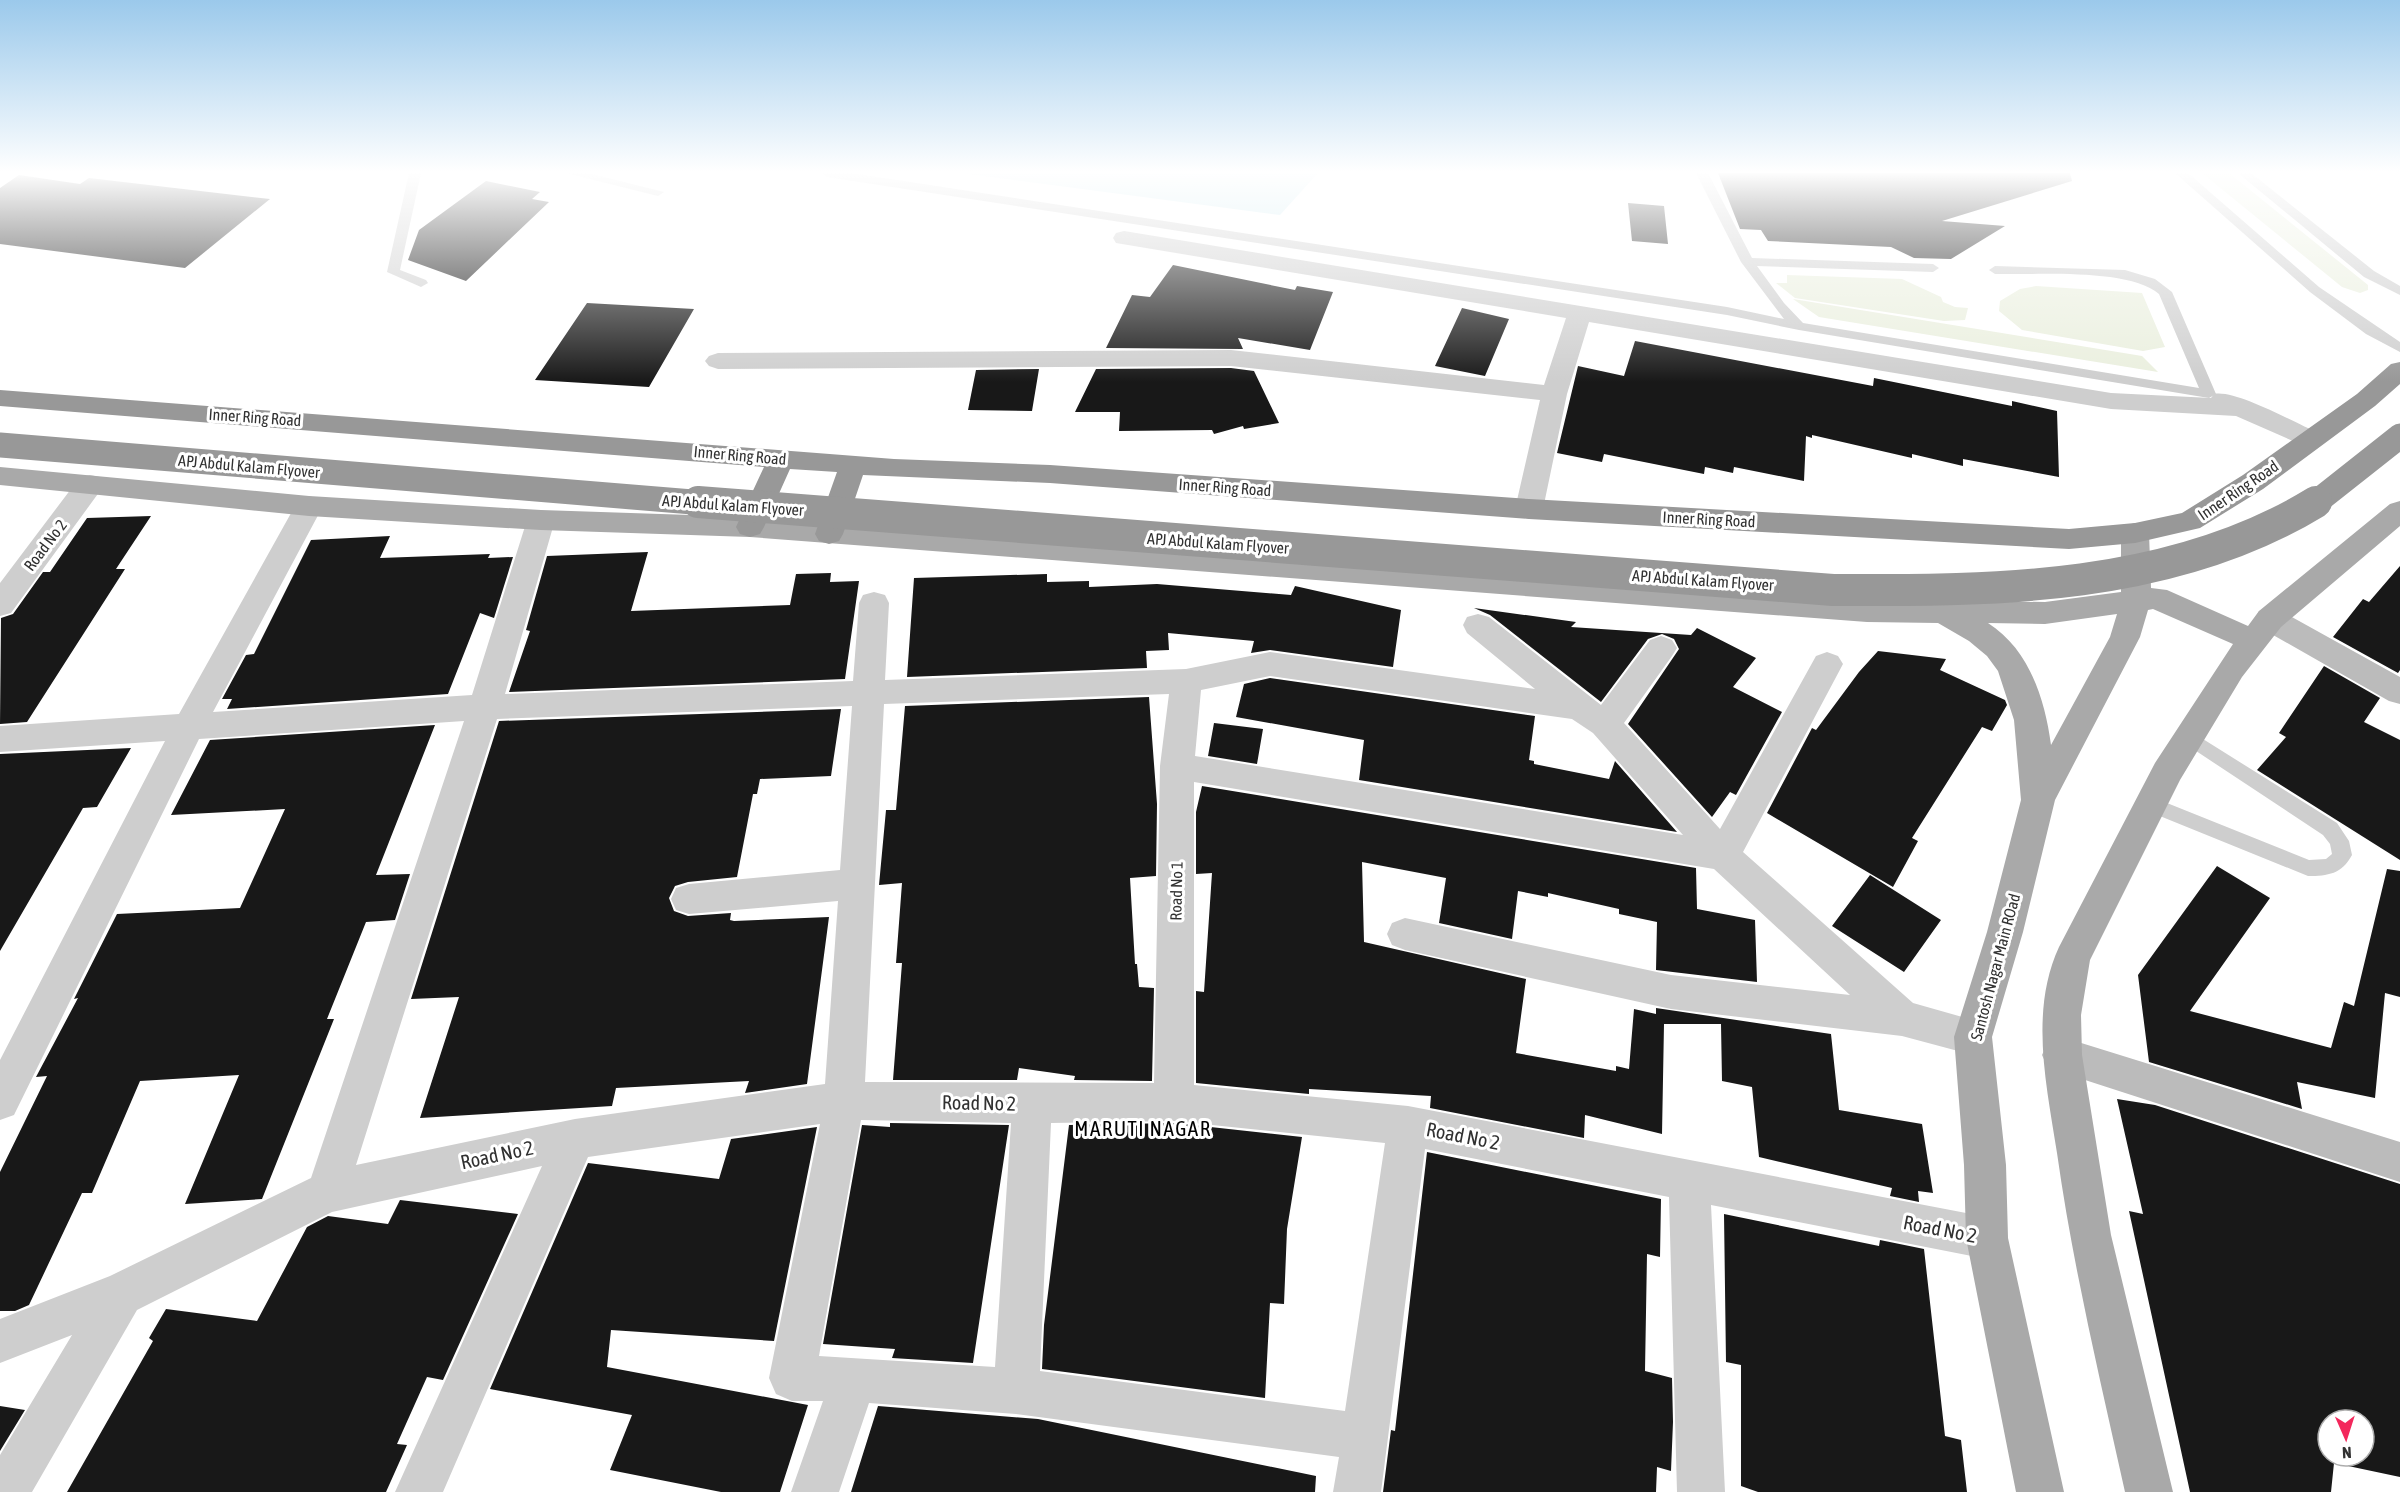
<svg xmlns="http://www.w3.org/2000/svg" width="2400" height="1492" viewBox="0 0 2400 1492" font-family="'Asap Condensed',sans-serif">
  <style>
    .green { fill: #eaefde }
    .water { fill: #c9e8ef }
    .building { fill: #181818; fill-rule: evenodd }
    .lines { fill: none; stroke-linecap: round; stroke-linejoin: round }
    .lane { fill: #cecece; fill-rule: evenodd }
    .street { fill: #cecece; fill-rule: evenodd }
    .secondary { fill: #bbb; fill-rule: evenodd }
    .primary { fill: #a9a9a9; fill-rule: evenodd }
    .highway { fill: #989898; fill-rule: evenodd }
    .highway-bridge-far1 { stroke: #989898; stroke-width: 25 }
    .highway-bridge { stroke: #989898; stroke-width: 32 }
    .labels { text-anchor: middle; stroke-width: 6; stroke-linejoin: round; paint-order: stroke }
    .street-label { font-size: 16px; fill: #313131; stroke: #fff }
    .near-street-label { font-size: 20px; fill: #313131; stroke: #fff }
    .near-neighbourhood-label { font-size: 21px; letter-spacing: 1.5px; fill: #000; stroke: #fff }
  </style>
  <rect width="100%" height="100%" fill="#fff"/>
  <path class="green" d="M 2202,173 L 2229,173 L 2368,285 L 2368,290 L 2360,293 L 2342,287 Z
    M 1787,275 L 1902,279 L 1941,297 L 1943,302 L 1955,307 L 1968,308 L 1965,320 L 1944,321 L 1795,298 L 1776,283 L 1787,283 Z
    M 2036,286 L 2142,293 L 2165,347 L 2143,351 L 2022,330 L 1999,311 L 2000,301 L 2020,289 Z
    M 1793,299 L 2142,356 L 2158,372 L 1819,317 Z"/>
  <path class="water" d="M 960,173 L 1318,173 L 1280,215 Z"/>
  <path class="building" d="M 1718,173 L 2070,173 L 2072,181 L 1942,221 L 2005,226 L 1951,259 L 1914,258 L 1891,247 L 1768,241 L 1761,230 L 1740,229 Z
    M 19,175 L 80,184 L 89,178 L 270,199 L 185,268 L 0,244 L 0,188 Z
    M 486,181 L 540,192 L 532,199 L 549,202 L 466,281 L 408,260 L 419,230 Z
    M 1628,203 L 1664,206 L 1668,244 L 1632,241 Z
    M 1173,265 L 1295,290 L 1297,286 L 1333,292 L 1310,350 L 1238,338 L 1243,349 L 1106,348 L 1132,295 L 1150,297 Z
    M 587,303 L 694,309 L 649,387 L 535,380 Z
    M 1462,308 L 1509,319 L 1485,376 L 1435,366 Z
    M 1635,341 L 1873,386 L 1874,378 L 2012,406 L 2012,401 L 2057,411 L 2059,477 L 1963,459 L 1963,466 L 1912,454 L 1912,458 L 1812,435 L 1812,438 L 1806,436 L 1804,481 L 1734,467 L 1733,473 L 1705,467 L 1704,474 L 1604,454 L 1602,462 L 1557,453 L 1578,366 L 1624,376 Z
    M 1231,368 L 1254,371 L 1279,423 L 1244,429 L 1243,426 L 1214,434 L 1212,430 L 1119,431 L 1120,412 L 1075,412 L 1096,369 Z
    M 1039,369 L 1032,411 L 968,410 L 976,370 Z
    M 151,516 L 116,569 L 125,569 L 27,722 L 0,724 L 1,618 L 13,614 L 43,572 L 50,572 L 87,518 Z
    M 390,536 L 380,558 L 490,554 L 488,558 L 513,557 L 494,618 L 480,613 L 448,694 L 227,709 L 232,699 L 222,699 L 246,655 L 254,654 L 311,540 Z
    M 648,552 L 631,611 L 790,605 L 796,574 L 831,573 L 830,582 L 859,581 L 845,679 L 509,692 L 530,631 L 526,630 L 547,556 Z
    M 2400,566 L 2400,670 L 2398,673 L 2333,637 L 2363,599 L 2369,602 Z
    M 1047,574 L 1047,582 L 1089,581 L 1089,587 L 1157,584 L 1291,595 L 1295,586 L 1401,610 L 1393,667 L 1270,650 L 1251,653 L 1254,641 L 1168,633 L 1169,650 L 1146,651 L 1147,668 L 907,677 L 914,578 Z
    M 1474,608 L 1576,622 L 1571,627 L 1691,635 L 1697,628 L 1756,658 L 1733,687 L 1782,712 L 1736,795 L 1730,792 L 1712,817 L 1628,724 L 1679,649 L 1674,639 L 1662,634 L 1648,639 L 1601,702 L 1490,615 Z
    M 1878,651 L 1946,659 L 1940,670 L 2005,700 L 2007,705 L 1992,731 L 1982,727 L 1912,838 L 1918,841 L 1893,887 L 1767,813 L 1812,728 L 1816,730 L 1859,672 Z
    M 2324,666 L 2380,698 L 2364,722 L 2400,740 L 2400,860 L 2257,770 L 2286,737 L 2279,733 Z
    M 1270,678 L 1535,716 L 1529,760 L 1534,761 L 1534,764 L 1609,779 L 1615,761 L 1677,832 L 1359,780 L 1364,740 L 1236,717 L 1244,684 Z
    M 1149,697 L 1157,804 L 1156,876 L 1130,878 L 1135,964 L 1137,964 L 1139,987 L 1154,988 L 1152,1081 L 1074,1080 L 1075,1076 L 1019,1068 L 1017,1080 L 893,1080 L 902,963 L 896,963 L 902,883 L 879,885 L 886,810 L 896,810 L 905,706 Z
    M 841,709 L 831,776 L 760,779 L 757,794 L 753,794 L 737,877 L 688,882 L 675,886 L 669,898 L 674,911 L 688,916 L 731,913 L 730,920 L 734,921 L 829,917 L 807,1084 L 745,1093 L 749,1081 L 616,1088 L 612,1106 L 420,1118 L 459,997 L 411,999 L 499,721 Z
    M 1214,723 L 1263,729 L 1257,764 L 1208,756 Z
    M 435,725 L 376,875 L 410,874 L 395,920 L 366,922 L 327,1019 L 334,1019 L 262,1199 L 185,1204 L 239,1075 L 140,1081 L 92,1193 L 82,1193 L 29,1305 L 15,1311 L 0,1311 L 0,1172 L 47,1076 L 36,1077 L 78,998 L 74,999 L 117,914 L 240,908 L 285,809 L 171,815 L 210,740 Z
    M 131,748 L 97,807 L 83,808 L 0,951 L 0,754 Z
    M 1202,786 L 1696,868 L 1697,909 L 1755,920 L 1757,982 L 1656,970 L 1657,922 L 1619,914 L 1619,909 L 1548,893 L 1548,897 L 1518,891 L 1512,939 L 1439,923 L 1446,878 L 1362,862 L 1364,942 L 1526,979 L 1516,1053 L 1616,1071 L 1616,1066 L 1629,1069 L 1634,1009 L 1656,1014 L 1656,1008 L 1831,1034 L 1839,1110 L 1922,1124 L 1933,1193 L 1918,1191 L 1919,1202 L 1890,1196 L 1892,1188 L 1759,1157 L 1752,1087 L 1722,1081 L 1721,1024 L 1664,1024 L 1662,1134 L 1585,1115 L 1584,1138 L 1430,1108 L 1431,1096 L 1309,1089 L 1309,1094 L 1196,1083 L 1196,991 L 1204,992 L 1212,873 L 1196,874 L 1196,812 Z
    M 2217,866 L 2270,898 L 2190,1011 L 2331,1048 L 2344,1002 L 2354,1006 L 2387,869 L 2400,871 L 2400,997 L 2385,993 L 2375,1098 L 2297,1082 L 2302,1109 L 2149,1062 L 2138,975 Z
    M 1870,875 L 1941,920 L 1904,972 L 1832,926 Z
    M 2117,1099 L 2155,1105 L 2400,1184 L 2400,1477 L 2334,1463 L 2331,1492 L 2190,1492 L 2129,1211 L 2143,1214 ZM 2328,1420 L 2364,1420 L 2364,1456 L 2328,1456 Z
    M 890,1123 L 1009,1125 L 973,1363 L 892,1358 L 895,1349 L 823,1344 L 862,1125 L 890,1127 Z
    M 1174,1123 L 1302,1137 L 1287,1229 L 1284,1304 L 1270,1303 L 1265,1398 L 1042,1369 L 1044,1325 L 1069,1125 Z
    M 817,1127 L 774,1341 L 611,1330 L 607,1367 L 808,1405 L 780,1492 L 721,1492 L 610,1470 L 632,1415 L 490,1389 L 588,1163 L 719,1179 L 731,1139 Z
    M 1427,1152 L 1661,1199 L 1660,1257 L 1647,1254 L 1645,1371 L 1672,1378 L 1673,1422 L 1671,1471 L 1657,1467 L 1656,1492 L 1383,1492 L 1391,1430 L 1395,1431 Z
    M 400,1200 L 518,1214 L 443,1380 L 427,1377 L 397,1444 L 407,1445 L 386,1492 L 67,1492 L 153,1341 L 149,1338 L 166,1309 L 257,1321 L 307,1227 L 328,1216 L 388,1224 Z
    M 1724,1214 L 1879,1246 L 1880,1240 L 1924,1249 L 1945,1436 L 1961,1440 L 1967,1492 L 1758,1492 L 1741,1486 L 1741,1365 L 1726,1362 Z
    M 0,1406 L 25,1410 L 0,1451 Z
    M 878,1406 L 1038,1419 L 1316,1476 L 1315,1492 L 851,1492 Z"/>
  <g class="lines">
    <path class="lane" d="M 409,173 L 421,173 L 400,270 L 426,280 L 428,283 L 421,287 L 387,272 Z
      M 566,173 L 588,173 L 664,192 L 658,196 Z
      M 821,173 L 851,173 L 1727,307 L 1784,319 L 1741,262 L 1696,173 L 1708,173 L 1752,258 L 1933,264 L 1939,268 L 1933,272 L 1757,266 L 1784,303 L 1803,323 L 2199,388 L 2159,294 C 2129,268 2036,275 1995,274 L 1989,270 L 1995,266 L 2125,270 L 2155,279 L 2172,292 L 2216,394 L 2209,398 L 1799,330 L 1727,315 L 827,177 Z
      M 2175,173 L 2188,173 L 2319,287 L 2400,342 L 2400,352 L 2366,334 L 2310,292 Z
      M 2238,173 L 2251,173 L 2374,271 L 2400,286 L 2400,295 L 2364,277 Z
      M 2187,729 L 2337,823 L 2349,841 L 2352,855 C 2342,874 2328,876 2308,876 L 2145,810 L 2143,805 L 2145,800 L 2152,797 L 2309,860 L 2326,859 L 2332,854 L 2330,844 L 2323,835 L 2181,741 L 2178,736 L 2181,731 Z"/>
    <path class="street" d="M 1124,231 L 2111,393 L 2211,398 L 2214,394 C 2235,389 2295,423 2319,433 L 2322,439 L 2319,445 L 2309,448 L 2236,416 L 2111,409 L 1589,322 L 1567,394 L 1543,509 L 1539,516 L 1529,519 L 1519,516 L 1515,509 L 1540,400 L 1231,366 L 718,369 L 709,366 L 705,361 L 709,356 L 718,353 L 1231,350 L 1544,385 L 1566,318 L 1116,243 L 1113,238 L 1116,233 Z
      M 90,475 L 100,477 L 104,484 L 100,491 L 11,613 L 0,616 L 0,583 L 80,477 Z
      M 309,496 L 319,499 L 323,506 L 213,712 L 472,695 L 527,520 L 531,513 L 541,510 L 551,513 L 555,520 L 505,694 L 853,681 L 859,603 L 863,595 L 874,592 L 885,595 L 889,603 L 885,680 L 1186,669 L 1270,652 L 1535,689 L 1467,633 L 1463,625 L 1467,617 L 1478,614 L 1489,617 L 1601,705 L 1650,640 L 1661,636 L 1672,640 L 1677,648 L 1672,656 L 1624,723 L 1720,829 L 1816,656 L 1827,652 L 1838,656 L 1843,664 L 1743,852 L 1913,1003 L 1987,1024 L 1992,1037 L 1987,1050 L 1973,1055 L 1902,1036 L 1671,1009 L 1405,950 L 1392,945 L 1387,934 L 1392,923 L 1405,918 L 1671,975 L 1850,995 L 1714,869 L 1194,782 L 1194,1085 L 1408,1106 L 1987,1217 L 2002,1223 L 2008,1238 L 2002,1253 L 1987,1259 L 1711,1205 L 1725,1492 L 1677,1492 L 1669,1197 L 1425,1149 L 1381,1492 L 1333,1492 L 1339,1457 L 1016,1414 L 869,1403 L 839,1492 L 791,1492 L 823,1401 L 792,1401 L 776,1394 L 769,1378 L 820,1124 L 588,1157 L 443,1492 L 395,1492 L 542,1166 L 332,1212 L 137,1310 L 32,1492 L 0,1492 L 0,1455 L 72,1335 L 0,1363 L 0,1319 L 110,1276 L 311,1178 L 464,721 L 199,739 L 14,1115 L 0,1120 L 0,1060 L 165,741 L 0,752 L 0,726 L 179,714 L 295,506 L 299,499 ZM 1270,676 L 1572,719 L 1593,733 L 1683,835 L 1195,756 L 1201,690 ZM 1169,694 L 1160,766 L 1154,1083 L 865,1082 L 884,704 ZM 852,706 L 840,870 L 689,884 L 676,888 L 671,899 L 676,910 L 689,914 L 838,901 L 825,1084 L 575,1119 L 356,1165 L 497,719 ZM 861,1120 L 1011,1123 L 995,1367 L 819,1356 ZM 1174,1121 L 1385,1143 L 1345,1411 L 1040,1371 L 1051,1123 Z"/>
    <path class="secondary" d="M 2270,608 L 2281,611 L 2400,677 L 2400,704 L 2389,701 L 2259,627 L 2255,619 L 2259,611 Z
      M 2062,1037 L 2400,1142 L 2400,1182 L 2048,1068 L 2042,1055 L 2048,1042 Z"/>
    <path class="primary" d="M 0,467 L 309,496 L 541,510 L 750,517 L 1867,600 L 2045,602 L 2121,592 L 2121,533 L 2125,526 L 2135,523 L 2145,526 L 2149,533 L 2151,588 L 2167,590 L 2248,626 L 2259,611 L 2390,504 L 2400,501 L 2400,526 L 2281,627 L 2242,677 L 2180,780 L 2090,960 L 2081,1015 L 2082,1055 L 2111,1235 L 2173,1492 L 2125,1492 C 2100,1379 2073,1267 2057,1153 C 2047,1087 2029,1012 2059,947 L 2155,763 L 2233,644 L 2153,609 L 2148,610 L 2140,637 L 2055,800 L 2023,932 L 1992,1037 L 2006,1165 L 2008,1238 L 2064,1492 L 2016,1492 L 1966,1238 L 1964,1165 L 1954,1037 L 1987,932 L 2021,800 L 2014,720 L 1998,671 L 1987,656 L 1969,641 L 1938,623 L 1867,622 L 750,537 L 541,530 L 309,516 L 0,485 ZM 2117,614 L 2110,637 L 2051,745 C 2045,699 2029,649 1988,623 L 2045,624 Z"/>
    <path class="highway" d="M 2400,362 L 2400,384 L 2375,406 L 2263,489 L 2200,528 L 2135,543 L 2069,549 L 1529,519 L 1050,483 L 863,475 L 843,534 L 839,541 L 829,544 L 819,541 L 815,534 L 837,472 L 790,469 L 764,527 L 760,534 L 750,537 L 740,534 L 736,527 L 764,467 L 0,406 L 0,390 L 894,459 L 1050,465 L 1529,499 L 2069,529 L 2135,523 L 2182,513 L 2243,475 L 2357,394 L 2391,364 Z"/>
    <path class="highway-bridge-far1" d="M 0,445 L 717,504
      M 2314,504 L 2400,436"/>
    <path class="highway-bridge" d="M 698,502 L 1833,590 C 1996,591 2172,590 2316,502"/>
  </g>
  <linearGradient id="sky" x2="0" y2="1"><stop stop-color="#9bc9eb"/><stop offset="0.45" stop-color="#fff"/><stop offset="1" stop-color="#fff" stop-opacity="0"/></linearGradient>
  <rect width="2400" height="382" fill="url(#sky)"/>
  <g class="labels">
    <g class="street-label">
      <text transform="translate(255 417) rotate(4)" y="6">Inner Ring Road</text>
      <text transform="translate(740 455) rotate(5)" y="6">Inner Ring Road</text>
      <text transform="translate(249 466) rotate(5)" y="6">APJ Abdul Kalam Flyover</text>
      <text transform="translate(1225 487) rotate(4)" y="6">Inner Ring Road</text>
      <text transform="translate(2238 490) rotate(-34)" y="6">Inner Ring Road</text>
      <text transform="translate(733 505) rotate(4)" y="6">APJ Abdul Kalam Flyover</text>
      <text transform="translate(1709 519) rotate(3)" y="6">Inner Ring Road</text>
      <text transform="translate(1218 543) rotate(4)" y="6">APJ Abdul Kalam Flyover</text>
      <text transform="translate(45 545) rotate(-53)" y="6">Road No 2</text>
      <text transform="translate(1703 580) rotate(4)" y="6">APJ Abdul Kalam Flyover</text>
      <text transform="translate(1176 891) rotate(-89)" y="6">Road No 1</text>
      <text transform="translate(1995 967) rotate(-75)" y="6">Santosh Nagar Main ROad</text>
    </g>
    <g class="near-street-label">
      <text transform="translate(979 1103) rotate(1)" y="7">Road No 2</text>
      <text transform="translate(1463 1136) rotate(11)" y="7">Road No 2</text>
      <text transform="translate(497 1155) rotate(-12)" y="7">Road No 2</text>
      <text transform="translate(1940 1229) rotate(11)" y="7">Road No 2</text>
    </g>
    <g class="near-neighbourhood-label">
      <text x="1143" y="1136">MARUTI NAGAR</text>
    </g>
  </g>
  <g transform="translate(2346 1438) rotate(177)"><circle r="28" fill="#ffffff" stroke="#adadad" stroke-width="1.5"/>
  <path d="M0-4.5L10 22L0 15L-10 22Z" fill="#f3285c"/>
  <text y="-9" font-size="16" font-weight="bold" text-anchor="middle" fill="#313131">N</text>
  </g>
</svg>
